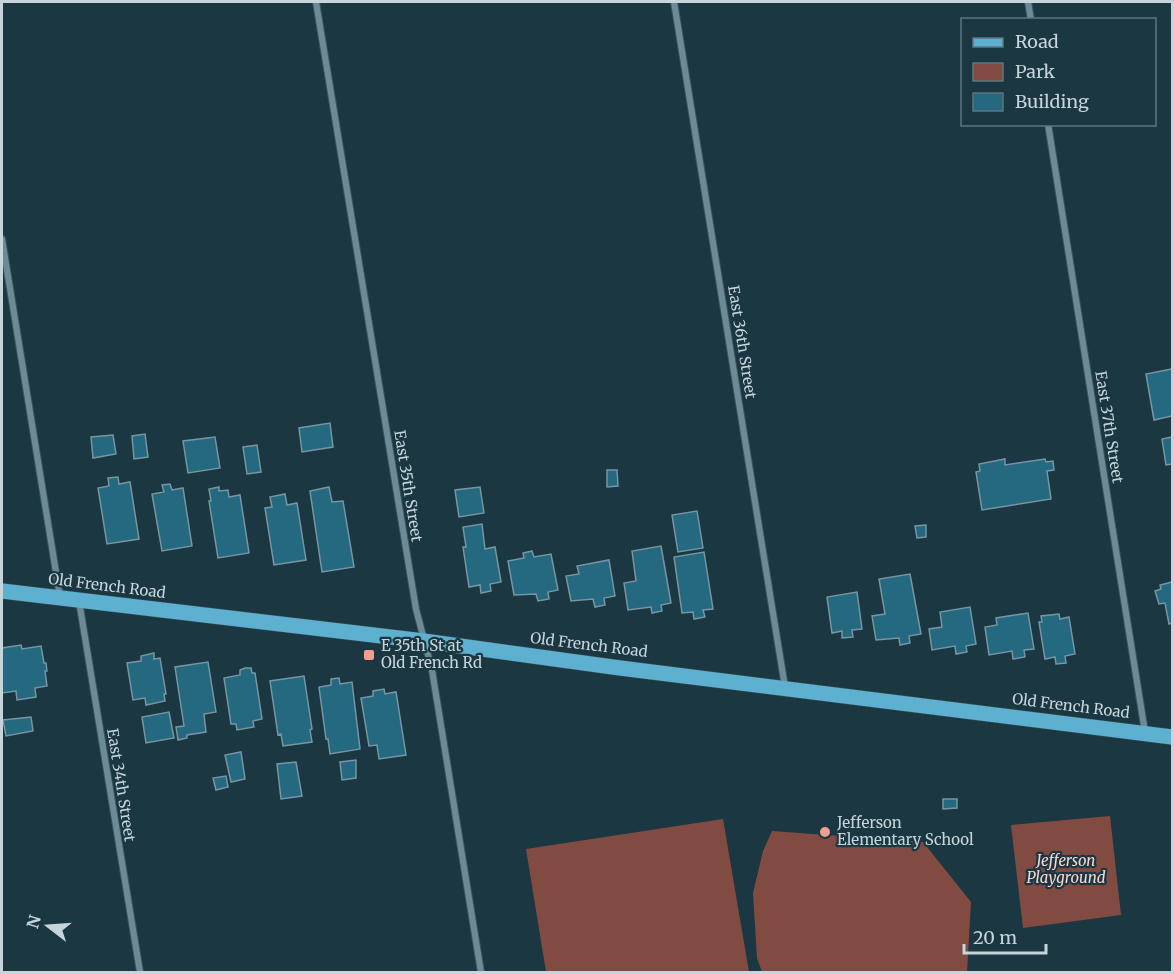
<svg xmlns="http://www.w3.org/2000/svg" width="1174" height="974" viewBox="0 0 1174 974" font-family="Merriweather,serif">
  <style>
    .green { fill: #824b42 }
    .building { fill: #256981; stroke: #7795a2; stroke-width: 1.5 }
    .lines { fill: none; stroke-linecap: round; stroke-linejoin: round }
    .street-casing { stroke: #3d555e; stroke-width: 8 }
    .primary-casing { stroke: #3d555e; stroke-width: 16 }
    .street { stroke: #6d8b97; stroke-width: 6 }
    .primary { stroke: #5db0cf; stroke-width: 15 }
    .poi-dot { fill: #f59d8f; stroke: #1b3742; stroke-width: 2 }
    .labels { text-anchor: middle; stroke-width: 4.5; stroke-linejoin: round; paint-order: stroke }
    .street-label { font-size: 15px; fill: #c6d5dc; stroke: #1b3742 }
    .poi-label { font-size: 15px; fill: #c6d5dc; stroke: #1b3742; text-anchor: start }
    .park-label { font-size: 15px; font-style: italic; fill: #fad5ce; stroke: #1b3742 }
  </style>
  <rect width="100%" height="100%" fill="#1b3742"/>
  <path class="green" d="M 1110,816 L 1121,915 L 1023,928 L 1011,825 Z
    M 723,819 L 749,972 L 546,972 L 526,849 Z
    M 772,831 L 923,842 L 971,902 L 967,972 L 762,972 L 757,958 L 753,893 L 763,851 Z"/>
  <path class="building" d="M 1172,369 L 1172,416 L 1154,420 L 1146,374 Z
    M 330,423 L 333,447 L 302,452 L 299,428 Z
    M 145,434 L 148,457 L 134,459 L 132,436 Z
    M 113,435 L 116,454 L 93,458 L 91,437 Z
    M 215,437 L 220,468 L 188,473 L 183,441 Z
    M 1172,437 L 1172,464 L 1166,465 L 1162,439 Z
    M 257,445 L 261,472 L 247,474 L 243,447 Z
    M 1005,459 L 1005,465 L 1045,459 L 1046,462 L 1053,461 L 1054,470 L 1047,471 L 1051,499 L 982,510 L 976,472 L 980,471 L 979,464 Z
    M 607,470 L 617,470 L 618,486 L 607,487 Z
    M 118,477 L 119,484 L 130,482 L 139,539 L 107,544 L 98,488 L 109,486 L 108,478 Z
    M 170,484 L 172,490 L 183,488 L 192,546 L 162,551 L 152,494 L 164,492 L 162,485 Z
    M 219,487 L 219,491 L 228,490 L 229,497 L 240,495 L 249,553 L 218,558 L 209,501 L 211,501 L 209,489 Z
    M 329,487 L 332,502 L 343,501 L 354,567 L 322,572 L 310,491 Z
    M 480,487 L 484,513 L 459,517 L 455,490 Z
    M 285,494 L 287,505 L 297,503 L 306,560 L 274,565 L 265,508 L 272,507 L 270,497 Z
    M 697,511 L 703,548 L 678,552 L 672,515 Z
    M 482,524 L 485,549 L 495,547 L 501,582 L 490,584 L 491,591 L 481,593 L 480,585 L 469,587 L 463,547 L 466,547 L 463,527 Z
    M 926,525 L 926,537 L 917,538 L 915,526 Z
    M 661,546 L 671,603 L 661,605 L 662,611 L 652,613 L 651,607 L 628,610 L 624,583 L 636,581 L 632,551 Z
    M 532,551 L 534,557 L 551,554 L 558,590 L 548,592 L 549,599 L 538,601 L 536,594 L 514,595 L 508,561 L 524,558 L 523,553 Z
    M 704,552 L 713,609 L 703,610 L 705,617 L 694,619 L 693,612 L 682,613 L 674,557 Z
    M 609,560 L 615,596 L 604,598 L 605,605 L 595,607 L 593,599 L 571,601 L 566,576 L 579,574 L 577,566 Z
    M 910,574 L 921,634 L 909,636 L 910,643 L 900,645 L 899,638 L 876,640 L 872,616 L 885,614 L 879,579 Z
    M 1172,582 L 1172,623 L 1169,624 L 1165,603 L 1159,604 L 1155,591 L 1161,589 L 1160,585 Z
    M 857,592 L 862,629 L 852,630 L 853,637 L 842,638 L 842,631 L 832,633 L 827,597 Z
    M 970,607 L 976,644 L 966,646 L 967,652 L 956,654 L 955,646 L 932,650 L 929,629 L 942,627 L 940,612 Z
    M 1028,613 L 1034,649 L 1024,650 L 1025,657 L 1013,659 L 1012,651 L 989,655 L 985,627 L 997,625 L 996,618 Z
    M 1059,614 L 1060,619 L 1069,617 L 1075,654 L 1065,656 L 1066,663 L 1056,664 L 1055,657 L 1045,659 L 1039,622 L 1042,622 L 1041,616 Z
    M 21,645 L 22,649 L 41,646 L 44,663 L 46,663 L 47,671 L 45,671 L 47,686 L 35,688 L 36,697 L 17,700 L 16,691 L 2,693 L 2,648 Z
    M 154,653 L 154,659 L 160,658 L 166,694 L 164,694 L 165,701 L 146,705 L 145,698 L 133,700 L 127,663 L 141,661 L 141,656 Z
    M 208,662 L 216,712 L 204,714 L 206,732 L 187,735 L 187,738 L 178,740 L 176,727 L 184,726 L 175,667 Z
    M 245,668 L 251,668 L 252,673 L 255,673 L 262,719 L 253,721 L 254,727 L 237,730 L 236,724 L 231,724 L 224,678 L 240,675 L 240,670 Z
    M 304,676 L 312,729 L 310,730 L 312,742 L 283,746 L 281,734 L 278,735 L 270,681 Z
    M 339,678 L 340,684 L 352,682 L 360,749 L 330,754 L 328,739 L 326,739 L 319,687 L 331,685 L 331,679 Z
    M 384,689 L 385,694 L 396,692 L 406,755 L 379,759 L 377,745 L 369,746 L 361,698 L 373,696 L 373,691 Z
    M 169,712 L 174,738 L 146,743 L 142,717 Z
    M 31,717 L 33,731 L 6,736 L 3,720 Z
    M 241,752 L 245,779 L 231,782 L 225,755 Z
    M 356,760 L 356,778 L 342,780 L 340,762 Z
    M 296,762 L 302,796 L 281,799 L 277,764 Z
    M 226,776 L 228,787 L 216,790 L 213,778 Z
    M 943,799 L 957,799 L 957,808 L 943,809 Z"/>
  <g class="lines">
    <defs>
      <path id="street" d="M 316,2 L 416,609 L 432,670 L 481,972
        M 674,2 L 785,687
        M 1028,2 L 1031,20
        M 1048,124 L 1145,732
        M 2,239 L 60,597
        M 79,601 L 140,972"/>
      <path id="primary" d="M 2,591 L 424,641 L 620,668 L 1172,737"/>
    </defs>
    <use href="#street" class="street-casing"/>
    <use href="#primary" class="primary-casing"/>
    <use href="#street" class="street"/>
    <use href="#primary" class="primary"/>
  </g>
  <g class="poi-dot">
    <rect x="363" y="649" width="12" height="12" rx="3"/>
    <circle cx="825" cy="832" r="6"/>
  </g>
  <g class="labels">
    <g class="street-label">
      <text transform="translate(742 342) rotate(81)" y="5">East 36th Street</text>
      <text transform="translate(1109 427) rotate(81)" y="5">East 37th Street</text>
      <text transform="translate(408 486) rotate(81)" y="5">East 35th Street</text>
      <text transform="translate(107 586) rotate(7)" y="5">Old French Road</text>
      <text transform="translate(589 645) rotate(7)" y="5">Old French Road</text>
      <text transform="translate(1071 706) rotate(7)" y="5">Old French Road</text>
      <text transform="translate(121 785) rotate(81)" y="5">East 34th Street</text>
    </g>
    <g class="poi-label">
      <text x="381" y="651">E 35th St at<tspan x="381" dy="17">Old French Rd</tspan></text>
      <text x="837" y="828">Jefferson<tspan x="837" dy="17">Elementary School</tspan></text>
    </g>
    <g class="park-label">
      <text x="1066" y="866">Jefferson<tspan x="1066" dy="17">Playground</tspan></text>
    </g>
  </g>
  <rect width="1174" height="974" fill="none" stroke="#c6d5dc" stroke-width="6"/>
  <rect x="961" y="18" width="195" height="108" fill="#1b3742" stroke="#5f7680" stroke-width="1.5"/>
  <rect x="973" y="38" width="30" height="9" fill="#5db0cf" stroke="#5f7680" stroke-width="1.5"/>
  <text x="1015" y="48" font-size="18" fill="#c6d5dc">Road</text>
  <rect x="973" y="63" width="30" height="18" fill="#824b42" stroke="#5f7680" stroke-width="1.5"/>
  <text x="1015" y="78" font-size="18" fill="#c6d5dc">Park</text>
  <rect x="973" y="93" width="30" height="18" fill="#256981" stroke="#5f7680" stroke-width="1.5"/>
  <text x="1015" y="108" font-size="18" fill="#c6d5dc">Building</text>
  <g transform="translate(48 926) rotate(287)" stroke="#1b3742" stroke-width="4.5" paint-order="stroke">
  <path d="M0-4.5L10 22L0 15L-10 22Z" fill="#c6d5dc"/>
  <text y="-9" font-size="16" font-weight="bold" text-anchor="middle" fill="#c6d5dc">N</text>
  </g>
  <path d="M964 944v9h82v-9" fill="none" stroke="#c6d5dc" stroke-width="3"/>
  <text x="973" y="944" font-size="18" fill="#c6d5dc" stroke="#1b3742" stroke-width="4.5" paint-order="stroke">20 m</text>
</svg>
